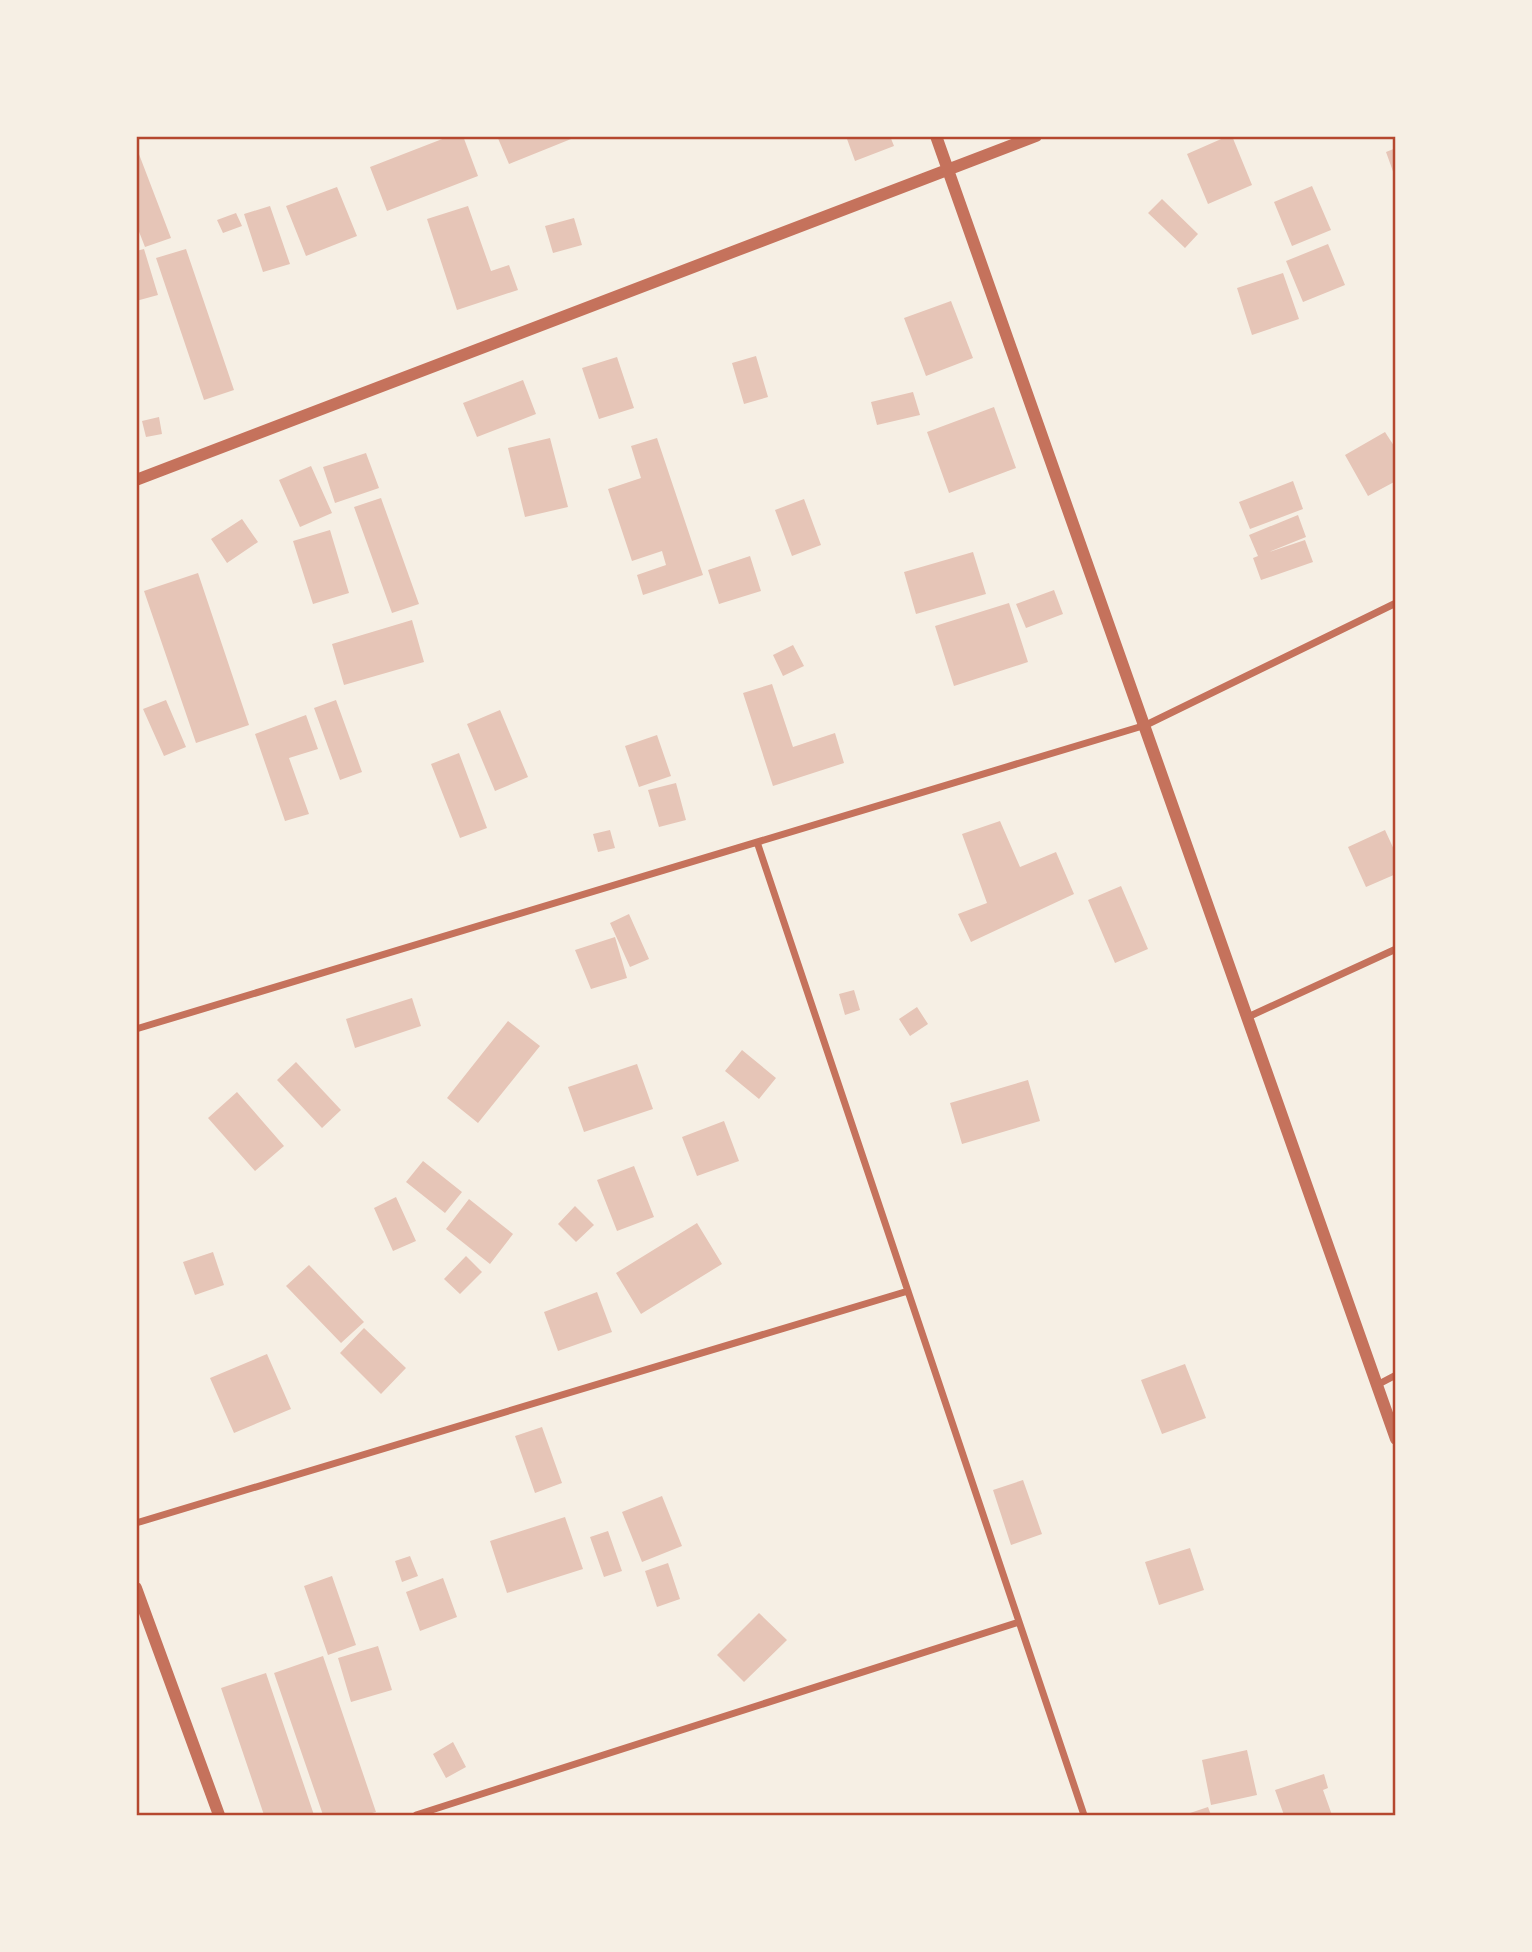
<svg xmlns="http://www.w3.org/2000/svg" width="1532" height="1952" viewBox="0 0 1532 1952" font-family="Ubuntu,sans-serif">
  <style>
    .building { fill: #e6c5b7 }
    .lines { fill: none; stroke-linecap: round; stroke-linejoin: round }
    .minor { stroke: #c5725c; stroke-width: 7 }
    .tertiary { stroke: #c5725c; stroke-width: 12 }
    .neatline { fill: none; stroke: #b5482f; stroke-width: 2.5 }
  </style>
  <rect width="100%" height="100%" fill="#f6efe4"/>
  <path class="building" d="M 450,136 L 463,136 L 478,176 L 387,211 L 370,167 Z
    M 497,136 L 576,136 L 576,137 L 509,164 Z
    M 853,136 L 890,136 L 894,146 L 855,161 L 847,139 Z
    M 1228,136 L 1232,136 L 1252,185 L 1208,204 L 1187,154 Z
    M 1396,148 L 1396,177 L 1395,177 L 1386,152 Z
    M 137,149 L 171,238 L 145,247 L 136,224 Z
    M 1312,186 L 1331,230 L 1292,246 L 1274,202 Z
    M 337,187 L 357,236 L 306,256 L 286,206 Z
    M 1162,199 L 1198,234 L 1185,248 L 1148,213 Z
    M 270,206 L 290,264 L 263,272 L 244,214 Z
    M 468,206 L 491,271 L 509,265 L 518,290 L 457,310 L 427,219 Z
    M 236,213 L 242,226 L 223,233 L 217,220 Z
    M 574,218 L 582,245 L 553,253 L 545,226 Z
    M 1328,244 L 1345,285 L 1303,302 L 1286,261 Z
    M 144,249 L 158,295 L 136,301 L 136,251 Z
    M 186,249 L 234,390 L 204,400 L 156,258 Z
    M 1283,273 L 1299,319 L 1252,335 L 1237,288 Z
    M 951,301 L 973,358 L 926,376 L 904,318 Z
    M 756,356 L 768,397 L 744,404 L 732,363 Z
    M 617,357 L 634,408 L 599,419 L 582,368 Z
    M 523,380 L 536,414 L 477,437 L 463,403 Z
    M 913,392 L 920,415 L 877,425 L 871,402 Z
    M 994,407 L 1016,468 L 949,493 L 927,432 Z
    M 159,417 L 162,434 L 146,437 L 142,421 Z
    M 1385,432 L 1396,449 L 1396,481 L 1368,496 L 1345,455 Z
    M 550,438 L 568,507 L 525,517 L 508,448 Z
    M 657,438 L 703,575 L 643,595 L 637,575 L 666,565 L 662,551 L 632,561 L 608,489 L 641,478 L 631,446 Z
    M 366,453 L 379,488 L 335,503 L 323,467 Z
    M 311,466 L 332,513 L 300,527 L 279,480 Z
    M 1293,481 L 1303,509 L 1250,529 L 1239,502 Z
    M 381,498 L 419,604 L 392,613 L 354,507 Z
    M 804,499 L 821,545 L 792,556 L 775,510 Z
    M 1298,515 L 1306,537 L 1269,552 L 1305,540 L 1313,562 L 1261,580 L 1253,558 L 1258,556 L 1249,535 Z
    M 242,519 L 258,542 L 227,563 L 211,539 Z
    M 330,530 L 349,593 L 313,604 L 293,541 Z
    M 973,552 L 986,594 L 916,614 L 904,572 Z
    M 750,556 L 761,591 L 719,604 L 708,570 Z
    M 198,573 L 249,725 L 196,743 L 144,591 Z
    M 1054,590 L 1063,614 L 1026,628 L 1016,604 Z
    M 1009,603 L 1028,662 L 954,686 L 935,626 Z
    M 412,620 L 424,662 L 344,685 L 332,644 Z
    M 793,645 L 804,666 L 783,676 L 773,655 Z
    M 772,684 L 793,747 L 835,733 L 844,763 L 773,786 L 743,693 Z
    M 166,700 L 186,747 L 164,756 L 143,709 Z
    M 336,700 L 362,772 L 340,780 L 314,708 Z
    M 500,710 L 528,777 L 495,791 L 467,724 Z
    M 306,715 L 318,749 L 289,758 L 309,814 L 285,821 L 255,734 Z
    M 657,735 L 671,776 L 639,787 L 625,746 Z
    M 459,753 L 487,828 L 460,838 L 431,764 Z
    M 676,783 L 686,820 L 659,827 L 648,790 Z
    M 1000,821 L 1020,867 L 1056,852 L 1074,894 L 971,942 L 958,914 L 987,903 L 962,834 Z
    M 610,830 L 615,848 L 598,852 L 593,834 Z
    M 1385,830 L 1396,854 L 1396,874 L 1366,887 L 1348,847 Z
    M 1121,886 L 1148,949 L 1115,963 L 1088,900 Z
    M 629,914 L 649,959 L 630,967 L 610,923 Z
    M 615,937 L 627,978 L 591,989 L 575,950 Z
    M 854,990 L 860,1010 L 845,1015 L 839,994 Z
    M 412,998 L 421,1026 L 355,1048 L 346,1019 Z
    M 917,1007 L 928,1024 L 910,1036 L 899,1019 Z
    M 508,1021 L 540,1046 L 478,1123 L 447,1098 Z
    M 742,1050 L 776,1078 L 759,1099 L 725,1071 Z
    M 296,1062 L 341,1110 L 322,1128 L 277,1080 Z
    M 637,1064 L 653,1109 L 584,1132 L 568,1087 Z
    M 1028,1080 L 1040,1121 L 962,1144 L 950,1103 Z
    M 237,1092 L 284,1146 L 255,1171 L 208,1118 Z
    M 724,1121 L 739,1161 L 697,1176 L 682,1137 Z
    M 423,1161 L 462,1192 L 445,1213 L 406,1182 Z
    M 634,1166 L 654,1217 L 617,1231 L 597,1180 Z
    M 396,1197 L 416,1241 L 393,1251 L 374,1208 Z
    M 469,1199 L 513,1234 L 490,1264 L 446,1229 Z
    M 575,1206 L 594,1225 L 576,1242 L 558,1224 Z
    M 697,1223 L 722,1264 L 641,1314 L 616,1273 Z
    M 213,1252 L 224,1285 L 195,1295 L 183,1262 Z
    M 466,1256 L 482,1272 L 460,1294 L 444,1279 Z
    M 309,1265 L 364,1322 L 341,1343 L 286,1286 Z
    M 597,1292 L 612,1332 L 558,1351 L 544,1312 Z
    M 364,1328 L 406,1368 L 381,1394 L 340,1353 Z
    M 267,1354 L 291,1409 L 234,1433 L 210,1378 Z
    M 1185,1364 L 1206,1418 L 1162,1434 L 1141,1380 Z
    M 542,1427 L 562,1483 L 535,1493 L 515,1436 Z
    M 1023,1480 L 1042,1534 L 1011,1545 L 993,1490 Z
    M 662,1496 L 682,1546 L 642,1562 L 622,1512 Z
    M 565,1517 L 583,1569 L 507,1593 L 490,1541 Z
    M 608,1531 L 622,1571 L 604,1577 L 590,1537 Z
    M 1190,1548 L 1204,1590 L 1159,1605 L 1145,1562 Z
    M 410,1556 L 418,1576 L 402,1582 L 395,1561 Z
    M 668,1563 L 680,1599 L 657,1607 L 645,1571 Z
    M 332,1576 L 356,1645 L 328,1655 L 304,1586 Z
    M 443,1578 L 457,1617 L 420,1631 L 406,1592 Z
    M 759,1613 L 787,1640 L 744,1682 L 717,1655 Z
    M 378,1646 L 392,1690 L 351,1702 L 338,1658 Z
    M 323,1656 L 376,1812 L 364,1815 L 323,1815 L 274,1673 Z
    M 266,1673 L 314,1815 L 264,1815 L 221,1688 Z
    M 453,1742 L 466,1767 L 446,1778 L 433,1754 Z
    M 1247,1750 L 1257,1795 L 1211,1805 L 1202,1760 Z
    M 1324,1774 L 1328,1788 L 1323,1790 L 1332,1815 L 1284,1815 L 1275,1790 Z
    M 1208,1807 L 1211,1815 L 1184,1815 Z"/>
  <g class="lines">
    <path class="minor" d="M 757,842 L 1084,1815
      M 1248,1017 L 1396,949
      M 136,1029 L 1146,725 L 1396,603
      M 1377,1385 L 1396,1375
      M 136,1523 L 908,1291
      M 416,1815 L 1019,1622"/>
    <path class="tertiary" d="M 936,136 L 1396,1439
      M 136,480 L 1036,136
      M 136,1588 L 219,1815"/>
  </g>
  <rect width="1532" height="1952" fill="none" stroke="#f6efe4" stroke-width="276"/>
  <rect x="138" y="138" width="1256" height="1676" class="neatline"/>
</svg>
